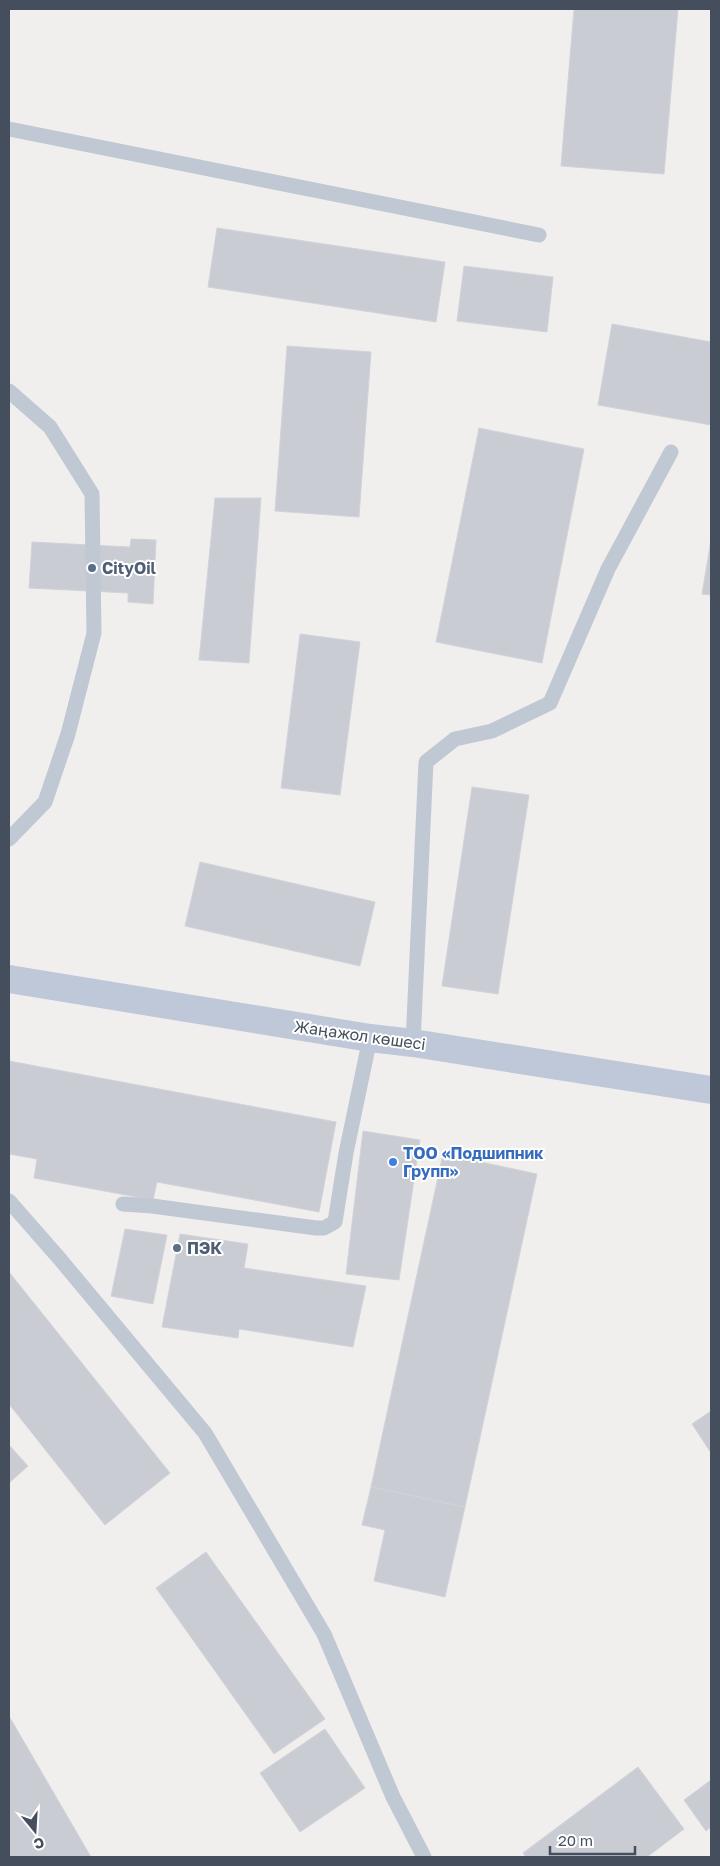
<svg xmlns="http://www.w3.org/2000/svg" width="720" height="1866" viewBox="0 0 720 1866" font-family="'Golos Text',sans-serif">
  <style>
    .building { fill: #caccd4; stroke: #d2d3da }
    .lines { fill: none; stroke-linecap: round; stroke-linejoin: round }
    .service { stroke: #c0c8d4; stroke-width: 15 }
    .secondary { stroke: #bfc8d9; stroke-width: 28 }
    .service-dot { fill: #5c6f8a; stroke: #fff; stroke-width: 2 }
    .shop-dot { fill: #3f7fe0; stroke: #fff; stroke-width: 2 }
    .labels { text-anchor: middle; stroke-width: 4; stroke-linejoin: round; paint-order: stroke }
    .service-label { font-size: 16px; font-weight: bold; fill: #4e5e75; stroke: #fff; text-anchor: start }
    .street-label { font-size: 16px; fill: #454e5d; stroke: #fff }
    .shop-label { font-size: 16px; font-weight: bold; fill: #366cbe; stroke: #fff; text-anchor: start }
  </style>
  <rect width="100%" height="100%" fill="#f1eeee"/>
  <path class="building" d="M 574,9 L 678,9 L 664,174 L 561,166 Z
    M 217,228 L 445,262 L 436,322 L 208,287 Z
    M 464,266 L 553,277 L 547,332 L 457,321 Z
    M 612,324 L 711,342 L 711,425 L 598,405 Z
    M 287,346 L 371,352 L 359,517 L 275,511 Z
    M 479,428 L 584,449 L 542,663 L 436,642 Z
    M 215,498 L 261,498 L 249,663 L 199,660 Z
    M 131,539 L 156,540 L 153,604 L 128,602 L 128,593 L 29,588 L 32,542 L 130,547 Z
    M 711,540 L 711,595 L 702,594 Z
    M 300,634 L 360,642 L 340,795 L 281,788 Z
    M 472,787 L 529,795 L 498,994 L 442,986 Z
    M 200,862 L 375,902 L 360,966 L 185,926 Z
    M 9,1061 L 336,1122 L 319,1212 L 157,1182 L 153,1200 L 34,1178 L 37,1159 L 9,1154 Z
    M 363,1131 L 420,1140 L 399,1280 L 346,1274 Z
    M 443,1154 L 537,1174 L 465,1507 L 371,1487 Z
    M 125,1229 L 167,1235 L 153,1304 L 111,1296 Z
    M 180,1234 L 248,1244 L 244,1268 L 366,1286 L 353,1347 L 239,1329 L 238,1338 L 162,1327 Z
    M 9,1272 L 170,1473 L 105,1525 L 9,1404 Z
    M 711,1411 L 711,1453 L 692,1424 Z
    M 9,1445 L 28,1466 L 9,1483 Z
    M 371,1487 L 465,1507 L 445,1597 L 374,1581 L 385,1530 L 362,1525 Z
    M 206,1552 L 325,1719 L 274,1754 L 156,1588 Z
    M 9,1716 L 91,1857 L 9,1857 Z
    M 325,1729 L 365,1788 L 300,1832 L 260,1773 Z
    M 638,1767 L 684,1829 L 647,1857 L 526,1857 L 523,1853 Z
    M 711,1780 L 711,1827 L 706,1831 L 684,1800 Z"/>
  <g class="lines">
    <path class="service" d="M 9,129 L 539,235
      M 9,391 L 50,427 L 92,494 L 94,633 L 68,734 L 45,802 L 9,839
      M 413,1043 L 426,762 L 455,739 L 492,731 L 550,703 L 608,569 L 671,452
      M 9,1201 L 59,1258 L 205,1433 L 324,1634 L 393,1797 L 424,1857
      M 123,1204 L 152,1206 L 316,1228 L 324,1228 L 335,1222 L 346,1153 L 370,1038"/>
    <path class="secondary" d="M 9,979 L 370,1038 L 413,1043 L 711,1090"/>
  </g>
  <g class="service-dot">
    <circle cx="92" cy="568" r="5"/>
    <circle cx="177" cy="1248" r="5"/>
  </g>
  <circle class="shop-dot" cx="393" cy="1162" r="5"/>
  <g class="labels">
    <g class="service-label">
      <text x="102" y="574">CityOil</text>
      <text x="187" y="1254">ПЭК</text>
    </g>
    <g class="street-label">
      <text transform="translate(360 1035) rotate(8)" y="6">Жаңажол көшесі</text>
    </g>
    <g class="shop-label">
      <text x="403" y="1159">ТОО «Подшипник<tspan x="403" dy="18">Групп»</tspan></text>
    </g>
  </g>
  <rect width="720" height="1866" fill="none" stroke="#454e5d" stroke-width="20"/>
  <g transform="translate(35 1831) rotate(162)" stroke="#ffffff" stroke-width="4" paint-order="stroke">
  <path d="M0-4L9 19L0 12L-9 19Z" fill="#454e5d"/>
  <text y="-8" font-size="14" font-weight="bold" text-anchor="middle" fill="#454e5d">С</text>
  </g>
  <path d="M550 1846v8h85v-8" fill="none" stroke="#454e5d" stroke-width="2.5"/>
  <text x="558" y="1846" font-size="15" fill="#454e5d" stroke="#ffffff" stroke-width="4" paint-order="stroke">20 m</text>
</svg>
